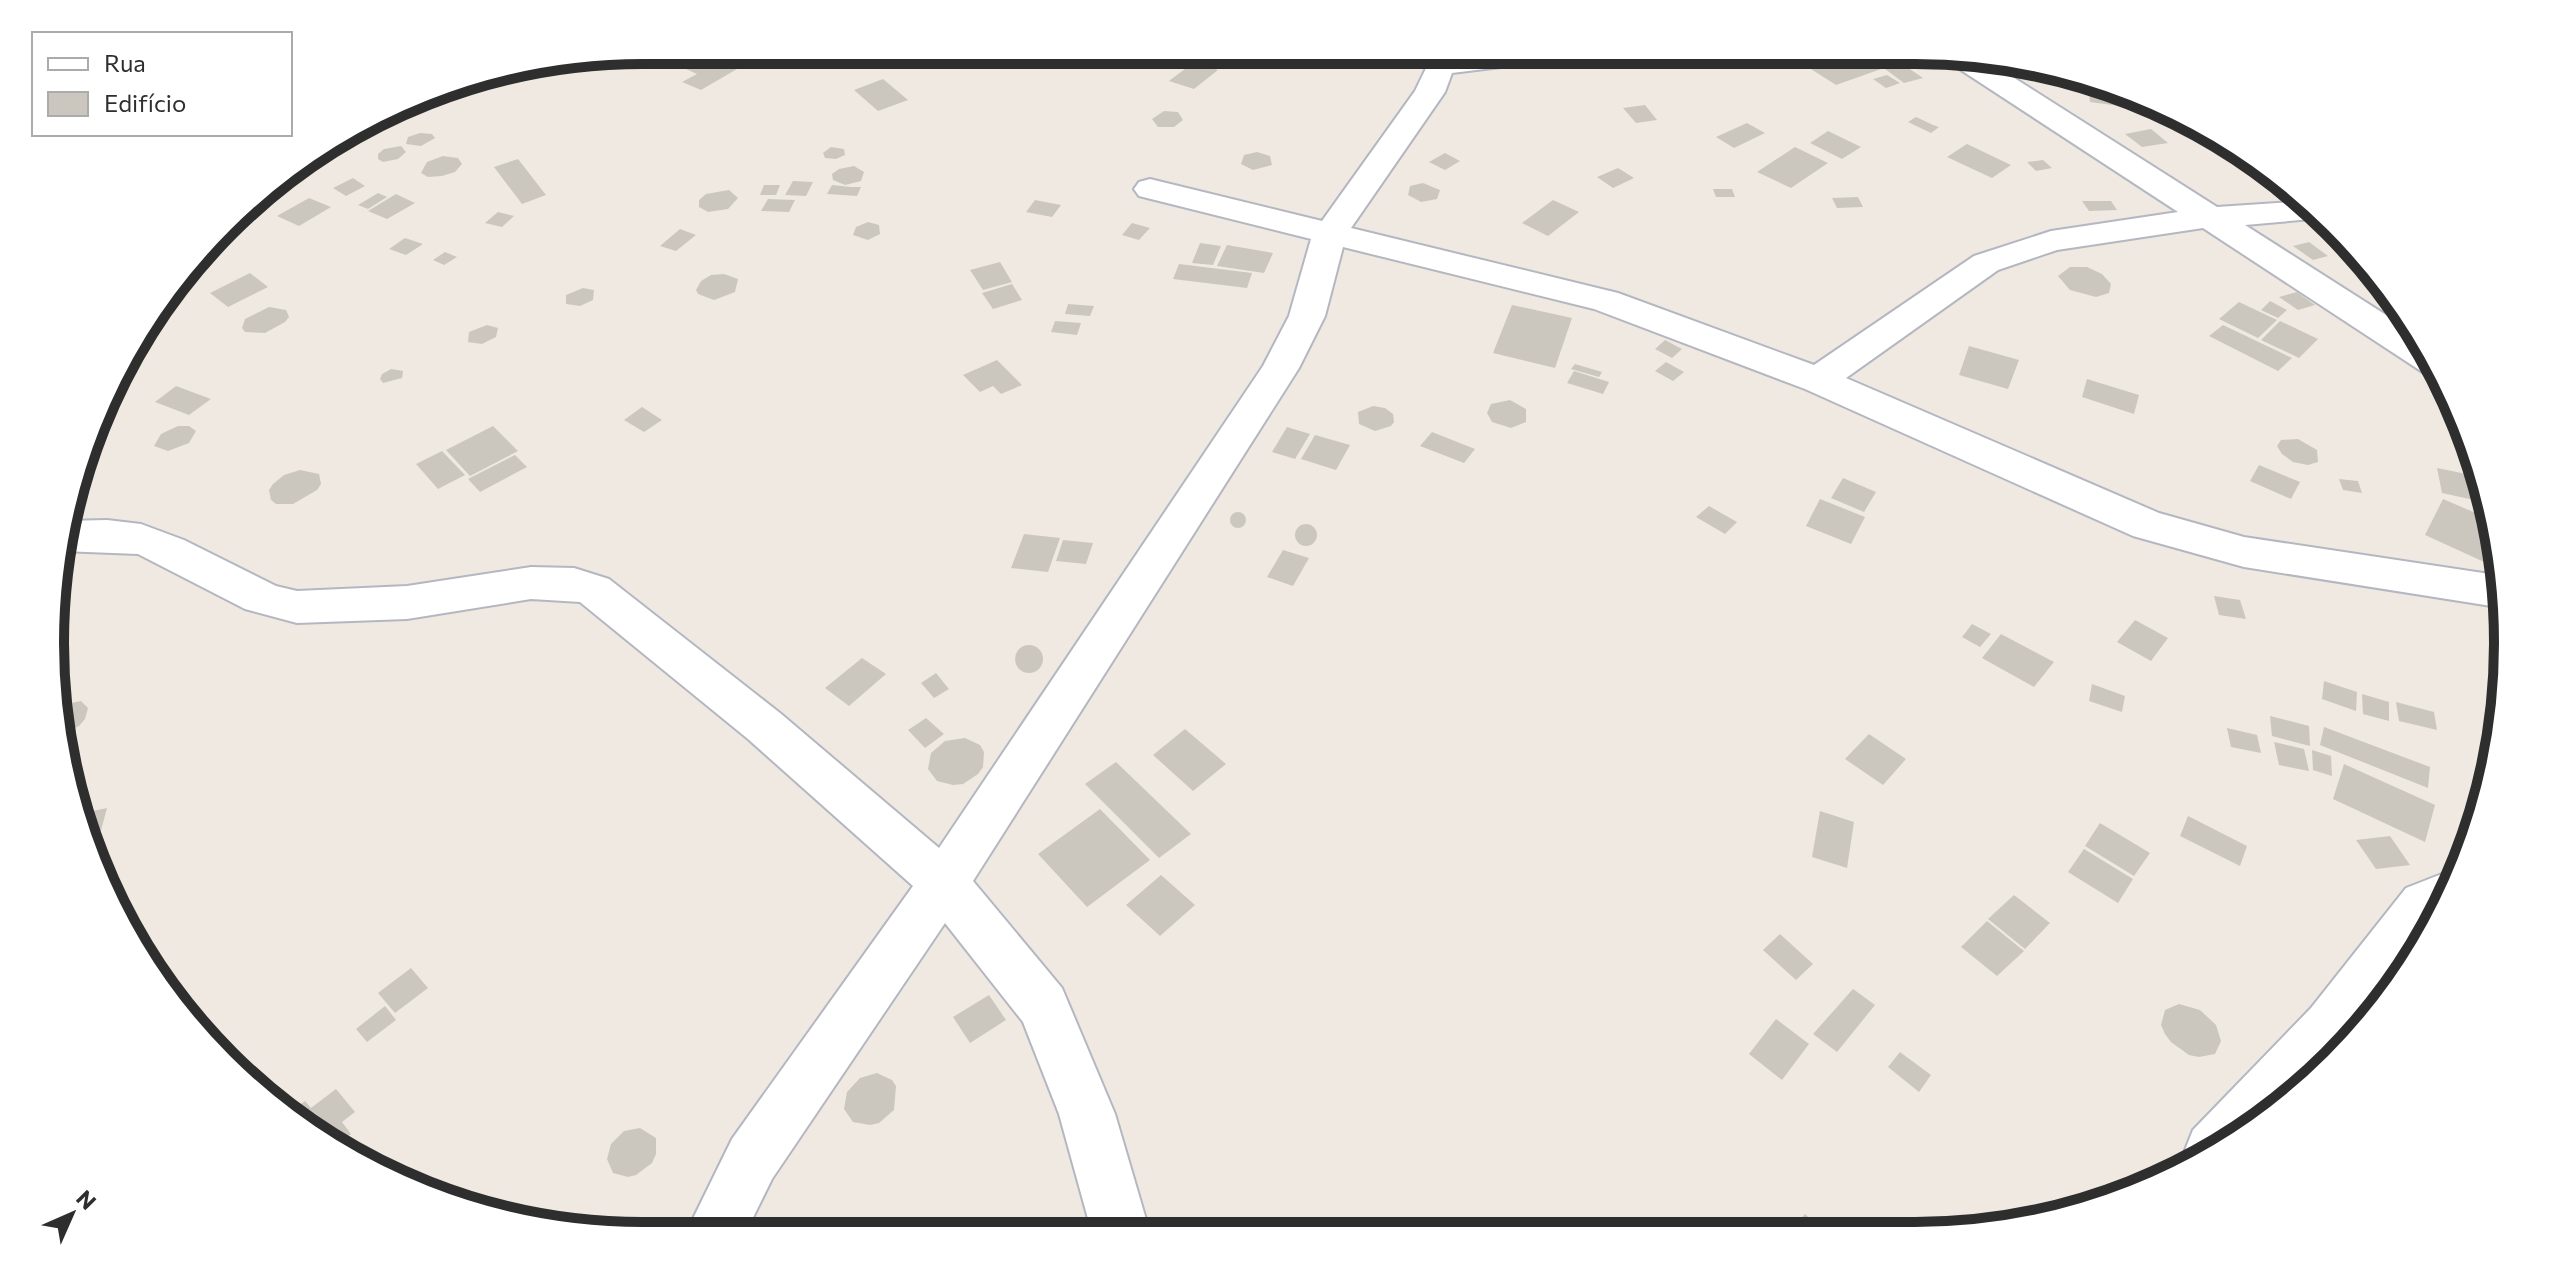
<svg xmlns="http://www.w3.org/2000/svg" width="2558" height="1286" viewBox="0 0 2558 1286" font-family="Commissioner,sans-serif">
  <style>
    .building { fill: #cbc7bf }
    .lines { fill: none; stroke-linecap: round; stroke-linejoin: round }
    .minor-casing { stroke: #b4b7c1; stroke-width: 4 }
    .minor { fill: #fff; fill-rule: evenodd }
    .rim { fill: none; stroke: #2e2e2e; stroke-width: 10 }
  </style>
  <rect width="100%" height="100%" fill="#efe9e1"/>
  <path class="building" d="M 701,50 L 749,50 L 761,55 L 701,90 L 682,82 L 697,74 L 675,64 Z
    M 1799,51 L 1857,51 L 1884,68 L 1836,85 L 1792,57 L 1803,54 Z
    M 1194,62 L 1218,70 L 1194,89 L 1169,81 Z
    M 1904,65 L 1923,78 L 1904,83 L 1885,69 Z
    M 1887,75 L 1900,83 L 1886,88 L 1873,79 Z
    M 2087,78 L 2125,91 L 2127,107 L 2090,102 Z
    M 883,79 L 908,100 L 878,111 L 854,90 Z
    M 1645,105 L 1657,120 L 1636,123 L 1623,108 Z
    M 1164,111 L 1178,112 L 1183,120 L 1174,127 L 1158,127 L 1152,119 Z
    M 1916,117 L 1933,125 L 1939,127 L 1931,133 L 1908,122 Z
    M 1747,123 L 1765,133 L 1734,148 L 1716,137 Z
    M 2151,129 L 2168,143 L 2142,147 L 2125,134 Z
    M 1828,131 L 1861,147 L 1842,159 L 1810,143 Z
    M 420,133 L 432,134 L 435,138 L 421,146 L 406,144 L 408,137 Z
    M 1967,144 L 2011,165 L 1992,178 L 1947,157 Z
    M 401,146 L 406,152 L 398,159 L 383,162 L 378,159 L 378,154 L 384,149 Z
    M 831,147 L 844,149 L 845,155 L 836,159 L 825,158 L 823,153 Z
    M 1795,147 L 1828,163 L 1791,188 L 1757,172 Z
    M 1257,152 L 1270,156 L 1272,165 L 1253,170 L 1241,164 L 1244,155 Z
    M 1445,153 L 1460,161 L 1445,170 L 1429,162 Z
    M 443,156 L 458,158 L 462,164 L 455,172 L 442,176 L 428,177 L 421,173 L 427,162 Z
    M 518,159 L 546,195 L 522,204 L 494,167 Z
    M 2043,160 L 2052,168 L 2036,171 L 2027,162 Z
    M 854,166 L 864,172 L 861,181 L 845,185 L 833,180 L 832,174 L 839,169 Z
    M 1618,168 L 1634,178 L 1613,188 L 1597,177 Z
    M 353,178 L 365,186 L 346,196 L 333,188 Z
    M 793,181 L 813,182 L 806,196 L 785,195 Z
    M 1423,183 L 1440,190 L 1437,199 L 1421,202 L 1408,195 L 1410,186 Z
    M 764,185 L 780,185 L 776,195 L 760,195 Z
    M 832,185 L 851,187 L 861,187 L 857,196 L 827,194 Z
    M 1713,189 L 1732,189 L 1735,197 L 1716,197 Z
    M 729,190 L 738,198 L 728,209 L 708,212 L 699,207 L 699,200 L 706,194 Z
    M 378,193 L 387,197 L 368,209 L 358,205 Z
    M 396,194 L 415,203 L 387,219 L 368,211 Z
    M 1858,197 L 1863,207 L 1837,208 L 1832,198 Z
    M 309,198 L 331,207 L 299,226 L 277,216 Z
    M 768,199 L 795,200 L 789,212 L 761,211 Z
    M 1035,200 L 1061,205 L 1052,217 L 1026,212 Z
    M 1553,200 L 1579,212 L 1548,236 L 1522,223 Z
    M 2082,201 L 2111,201 L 2117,210 L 2089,211 Z
    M 498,212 L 514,216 L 502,227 L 485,223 Z
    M 868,222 L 879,225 L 880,234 L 868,240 L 853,235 L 856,227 Z
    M 1132,223 L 1150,228 L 1139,240 L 1122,235 Z
    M 680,229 L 696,235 L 676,251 L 660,246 Z
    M 405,238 L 423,244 L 406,255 L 389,249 Z
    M 2309,242 L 2328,256 L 2313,260 L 2293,246 Z
    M 1200,243 L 1221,246 L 1213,265 L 1192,263 Z
    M 1227,245 L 1273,253 L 1264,273 L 1217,266 Z
    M 445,252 L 457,257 L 444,265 L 433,260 Z
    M 1000,262 L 1012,282 L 983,290 L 970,270 Z
    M 1179,264 L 1252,273 L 1247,288 L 1173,279 Z
    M 2070,267 L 2087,267 L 2102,274 L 2111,284 L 2109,293 L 2096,297 L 2070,290 L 2058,276 Z
    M 250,273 L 268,287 L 228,307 L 210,293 Z
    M 724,274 L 738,279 L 735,292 L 714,300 L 698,294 L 696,290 L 701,281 L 711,275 Z
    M 1012,284 L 1022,300 L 993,309 L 982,293 Z
    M 583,288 L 594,290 L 593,300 L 580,306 L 566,304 L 566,295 Z
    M 2297,292 L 2315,305 L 2298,310 L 2279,297 Z
    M 2270,301 L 2287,310 L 2278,318 L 2261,310 Z
    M 2239,302 L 2277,320 L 2258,338 L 2219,319 Z
    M 1068,304 L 1094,306 L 1090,316 L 1065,314 Z
    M 1512,305 L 1572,318 L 1555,368 L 1493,353 Z
    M 269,307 L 286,310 L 289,317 L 285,322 L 265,333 L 245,332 L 242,328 L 245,319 Z
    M 1055,321 L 1081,323 L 1077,335 L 1051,332 Z
    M 2280,321 L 2318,339 L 2299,358 L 2261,340 Z
    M 487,325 L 498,328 L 496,337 L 482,344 L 468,342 L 469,332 Z
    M 2223,325 L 2292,358 L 2278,371 L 2209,336 Z
    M 1665,340 L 1682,349 L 1672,358 L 1655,349 Z
    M 1969,346 L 2019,360 L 2008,389 L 1959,375 Z
    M 997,360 L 1022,385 L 1001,394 L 993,386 L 980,392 L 963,375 Z
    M 1666,362 L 1684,372 L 1673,381 L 1655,371 Z
    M 1575,364 L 1602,372 L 1599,377 L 1571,369 Z
    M 391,369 L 403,371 L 402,378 L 383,383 L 380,379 L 382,374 Z
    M 1574,371 L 1609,382 L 1603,394 L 1567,383 Z
    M 2087,379 L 2139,395 L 2134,414 L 2082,397 Z
    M 176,386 L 211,399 L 189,415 L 155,402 Z
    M 1510,400 L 1526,409 L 1526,422 L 1511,428 L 1492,422 L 1487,413 L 1491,404 Z
    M 1373,406 L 1385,408 L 1393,414 L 1394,422 L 1391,426 L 1375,431 L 1359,424 L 1358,412 Z
    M 642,407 L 662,420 L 644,432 L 624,420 Z
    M 178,426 L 189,426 L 196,431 L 189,443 L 168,451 L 154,446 L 161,434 Z
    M 493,426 L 518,451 L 470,476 L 446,450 Z
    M 1287,427 L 1310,434 L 1295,459 L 1272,452 Z
    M 1432,432 L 1475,449 L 1464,463 L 1420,446 Z
    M 1315,435 L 1350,445 L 1336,470 L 1301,459 Z
    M 2298,439 L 2317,450 L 2318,462 L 2308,465 L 2293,462 L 2282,454 L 2277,446 L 2281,440 Z
    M 442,451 L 465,475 L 438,489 L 416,464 Z
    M 515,455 L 527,467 L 480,492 L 468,479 Z
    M 2259,465 L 2300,482 L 2291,499 L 2250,481 Z
    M 2437,468 L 2481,477 L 2488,503 L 2442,493 Z
    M 300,470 L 319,474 L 321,484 L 317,490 L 293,504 L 276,504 L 271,500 L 269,490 L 273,484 L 284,475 Z
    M 1843,478 L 1876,492 L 1864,512 L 1831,498 Z
    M 2339,479 L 2358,481 L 2362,493 L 2343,490 Z
    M 1820,499 L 1865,517 L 1851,544 L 1806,526 Z
    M 2443,499 L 2492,520 L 2500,552 L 2493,566 L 2425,535 Z
    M 1709,506 L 1737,522 L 1725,534 L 1696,517 Z
    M1230 520a8 8 0 1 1 16 0a8 8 0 1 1-16 0Z
    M1295 535a11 11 0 1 1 22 0a11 11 0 1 1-22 0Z
    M 1024,534 L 1060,538 L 1048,572 L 1011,568 Z
    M 1063,540 L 1093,543 L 1086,564 L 1056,561 Z
    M 1283,550 L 1309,558 L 1293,586 L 1267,577 Z
    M 2214,596 L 2240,600 L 2246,619 L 2219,615 Z
    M 2135,620 L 2168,638 L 2151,661 L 2117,642 Z
    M 1972,624 L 1991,634 L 1980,647 L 1962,637 Z
    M 2001,634 L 2054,662 L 2034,687 L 1982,658 Z
    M1015 659a14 14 0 1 1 28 0a14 14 0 1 1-28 0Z
    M 862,658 L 886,674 L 849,706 L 825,688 Z
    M 936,673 L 949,689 L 934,698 L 921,683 Z
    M 2324,681 L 2357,692 L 2356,711 L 2322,699 Z
    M 2092,684 L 2125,696 L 2122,712 L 2089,701 Z
    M 2362,694 L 2389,702 L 2389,721 L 2363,714 Z
    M 81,701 L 88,708 L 85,719 L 79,726 L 59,735 L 55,706 Z
    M 2396,702 L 2434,712 L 2437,730 L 2399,721 Z
    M 2270,716 L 2309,726 L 2310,746 L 2272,736 Z
    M 926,718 L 944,734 L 925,748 L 908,730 Z
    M 2324,727 L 2430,767 L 2428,788 L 2320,745 Z
    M 2227,728 L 2257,735 L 2261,753 L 2231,747 Z
    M 1185,729 L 1226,764 L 1193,791 L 1153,755 Z
    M 1869,734 L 1906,759 L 1883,785 L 1845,759 Z
    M 965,738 L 980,745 L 984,752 L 983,767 L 978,774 L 963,784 L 953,785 L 937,781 L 928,769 L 931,753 L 945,741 Z
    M 2274,742 L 2304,749 L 2309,771 L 2279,765 Z
    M 2312,750 L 2331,756 L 2332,776 L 2313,770 Z
    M 1116,762 L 1191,834 L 1159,858 L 1085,784 Z
    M 2344,764 L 2435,805 L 2425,842 L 2333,799 Z
    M 107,808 L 95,853 L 83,813 Z
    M 1100,809 L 1150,860 L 1087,907 L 1038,854 Z
    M 1820,811 L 1854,822 L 1847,868 L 1812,857 Z
    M 2188,816 L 2247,846 L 2240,866 L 2180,836 Z
    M 2100,823 L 2150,853 L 2134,876 L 2085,846 Z
    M 2390,836 L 2410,865 L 2376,869 L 2356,840 Z
    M 2084,849 L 2133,879 L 2118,903 L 2068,872 Z
    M 1161,875 L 1195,905 L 1160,936 L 1126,905 Z
    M 2014,895 L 2050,923 L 2025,949 L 1988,919 Z
    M 1987,921 L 2024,951 L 1997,976 L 1961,947 Z
    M 1780,934 L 1813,964 L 1796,980 L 1763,950 Z
    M 411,968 L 428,988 L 395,1013 L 378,993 Z
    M 1853,989 L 1875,1005 L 1837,1052 L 1813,1034 Z
    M 989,995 L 1006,1020 L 970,1043 L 953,1017 Z
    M 2179,1004 L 2200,1010 L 2216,1025 L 2221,1041 L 2215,1054 L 2199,1057 L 2189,1055 L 2171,1042 L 2165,1034 L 2161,1025 L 2165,1010 Z
    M 385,1006 L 396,1020 L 367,1042 L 356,1029 Z
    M 1776,1019 L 1809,1044 L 1782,1080 L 1749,1054 Z
    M 1900,1052 L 1931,1075 L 1919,1092 L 1888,1067 Z
    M 877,1073 L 892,1080 L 896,1086 L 894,1110 L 879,1123 L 870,1125 L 853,1122 L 844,1109 L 847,1092 L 860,1078 Z
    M 336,1089 L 355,1112 L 342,1122 L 351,1134 L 338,1144 L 292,1111 L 305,1101 L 311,1108 Z
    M 640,1128 L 656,1138 L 656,1154 L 652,1163 L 636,1175 L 628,1177 L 613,1173 L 607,1159 L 611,1144 L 624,1131 Z
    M 1805,1214 L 1824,1231 L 1790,1232 Z"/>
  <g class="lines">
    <defs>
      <path id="minor" d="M 1491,51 L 1574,51 L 1570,57 L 1560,60 L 1452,73 L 1445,92 L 1351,228 L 1618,293 L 1814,365 L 1974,256 L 2051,231 L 2178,212 L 1941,57 L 1937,51 L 1978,55 L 2217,207 L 2306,201 L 2324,218 L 2245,225 L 2422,338 L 2441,375 L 2424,373 L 2203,228 L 2057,250 L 1998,270 L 1846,378 L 2159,513 L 2244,537 L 2503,576 L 2504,608 L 2244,567 L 2133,536 L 1805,389 L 1594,309 L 1343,247 L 1325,316 L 1299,368 L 973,881 L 1062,988 L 1115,1114 L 1150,1233 L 1092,1233 L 1059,1114 L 1023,1022 L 945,923 L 772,1179 L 745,1234 L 685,1235 L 732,1139 L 913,886 L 748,739 L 580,602 L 531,599 L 407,619 L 297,623 L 245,609 L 138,554 L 61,551 L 63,521 L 107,520 L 141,524 L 184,540 L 276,586 L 297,591 L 407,586 L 531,567 L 574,568 L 609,579 L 780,713 L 939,848 L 1263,366 L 1289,316 L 1311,239 L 1139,196 L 1134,189 L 1139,182 L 1150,179 L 1322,221 L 1415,91 L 1430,60 Z
        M 2452,870 L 2459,872 C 2431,948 2341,1067 2275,1114 C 2249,1133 2218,1147 2190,1163 L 2185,1150 L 2193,1130 L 2311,1008 L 2406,888 Z"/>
    </defs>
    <use href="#minor" class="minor-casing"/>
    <use href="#minor" class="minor"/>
  </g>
  <path d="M0 0H2558V1286H0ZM643 64H1915A579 579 0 0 1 2494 643V643A579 579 0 0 1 1915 1222H643A579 579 0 0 1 64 643V643A579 579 0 0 1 643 64Z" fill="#fff" fill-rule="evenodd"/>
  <path class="rim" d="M643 64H1915A579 579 0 0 1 2494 643V643A579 579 0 0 1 1915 1222H643A579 579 0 0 1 64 643V643A579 579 0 0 1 643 64Z"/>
  <rect x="32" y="32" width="260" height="104" fill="#ffffff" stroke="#ababab" stroke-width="2"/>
  <rect x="48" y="58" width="40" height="12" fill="#ffffff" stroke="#ababab" stroke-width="2"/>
  <text x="104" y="72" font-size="24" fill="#2e2e2e">Rua</text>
  <rect x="48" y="92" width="40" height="24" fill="#cbc7bf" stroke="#ababab" stroke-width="2"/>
  <text x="104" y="112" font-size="24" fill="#2e2e2e">Edifício</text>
  <g transform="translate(72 1214) rotate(45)" stroke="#ffffff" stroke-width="6" paint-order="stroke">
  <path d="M0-6L14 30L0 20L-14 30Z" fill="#2e2e2e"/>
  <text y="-12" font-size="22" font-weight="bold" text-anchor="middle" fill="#2e2e2e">N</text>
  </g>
</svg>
